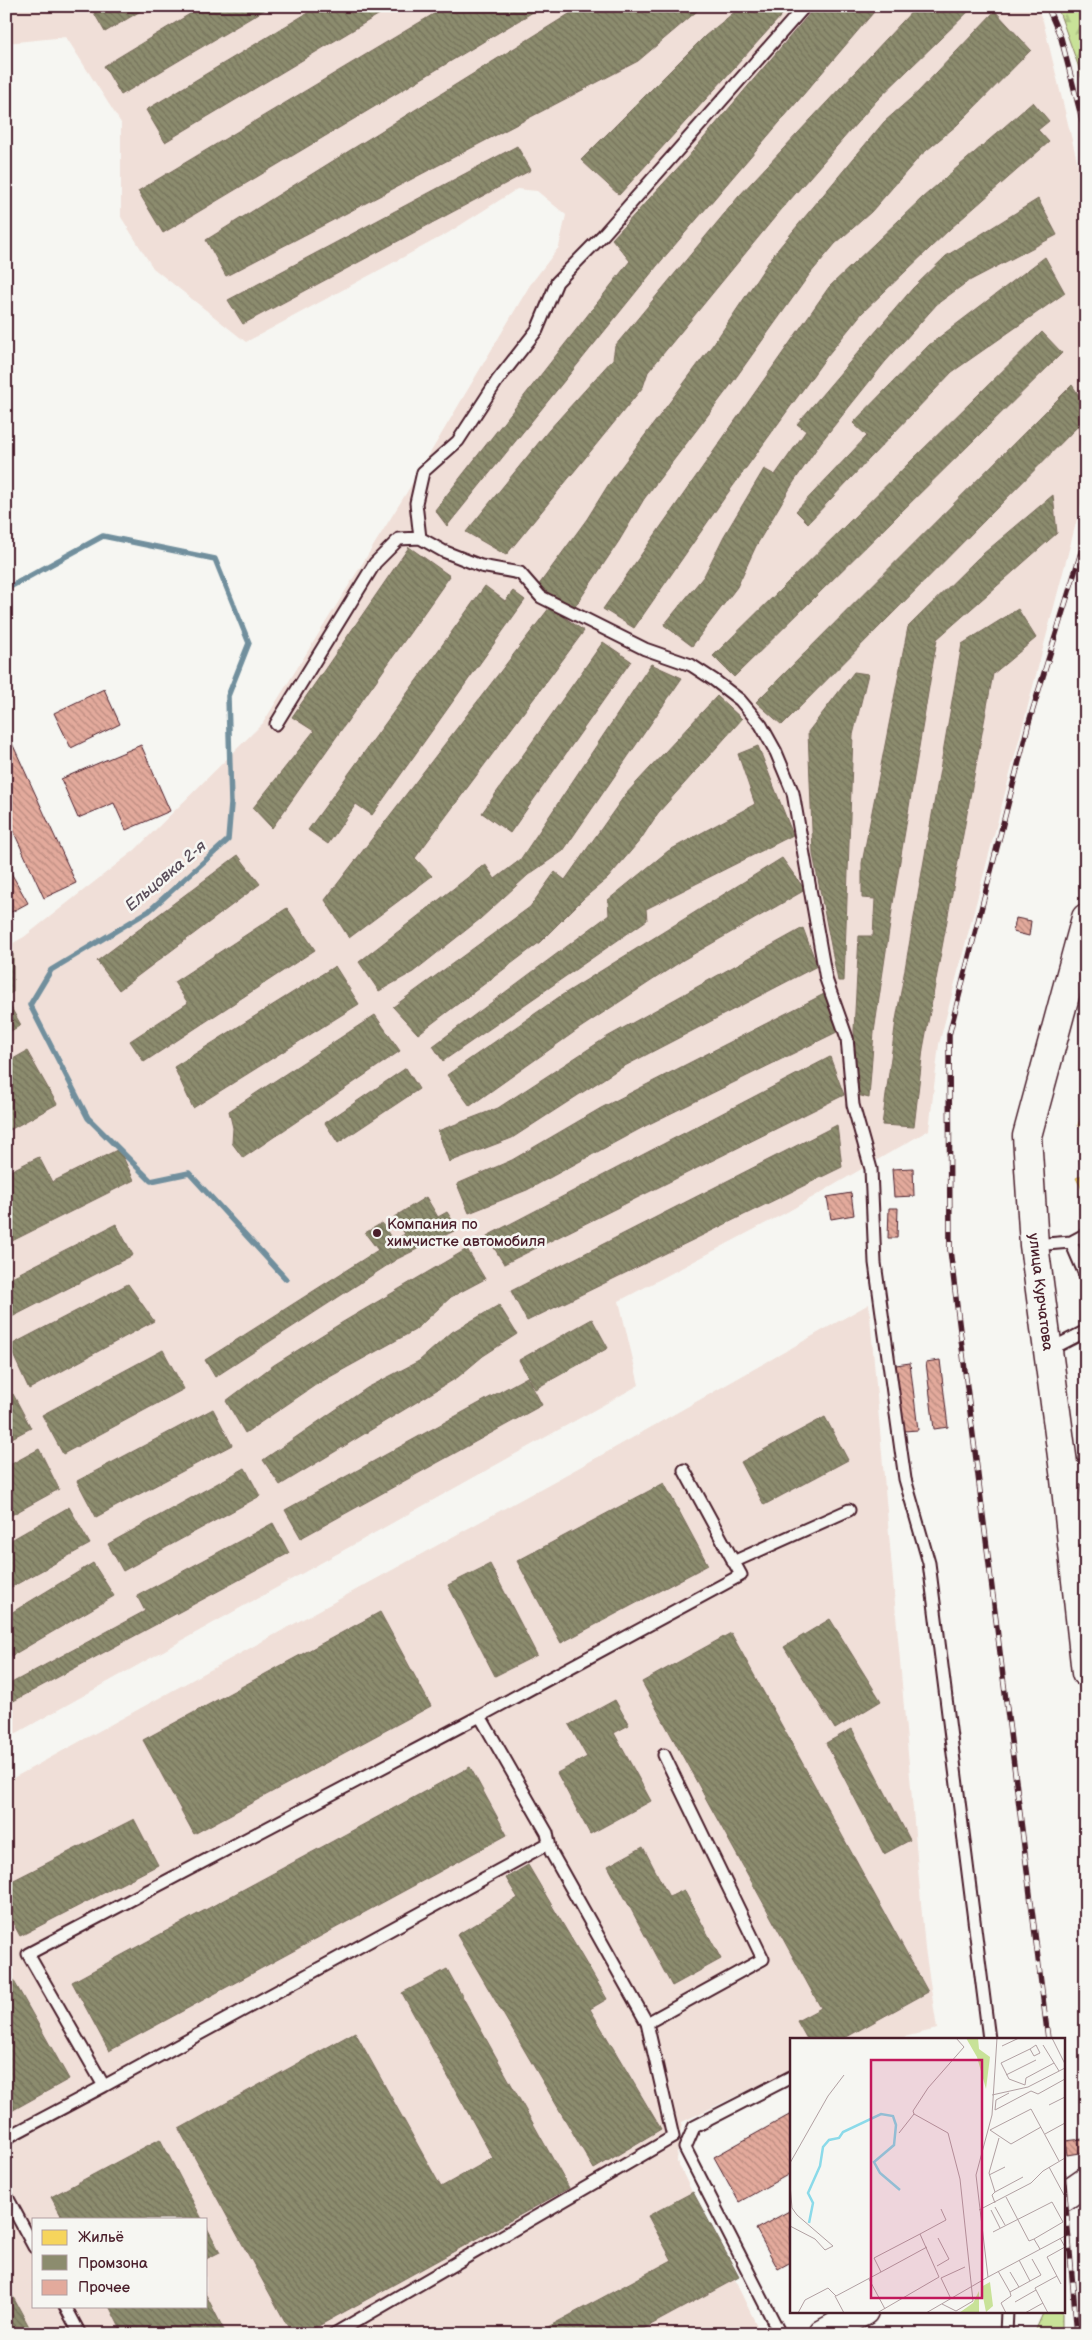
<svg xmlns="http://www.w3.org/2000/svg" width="1092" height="2340" viewBox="0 0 1092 2340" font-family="'Balsamiq Sans',sans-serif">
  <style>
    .built { fill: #f0dfd8; fill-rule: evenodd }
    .forest { fill: url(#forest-firs); stroke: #898062 }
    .park { fill: url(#park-dots); stroke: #898062 }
    .homes { fill: url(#homes-back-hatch); stroke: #c29e4d }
    .industry { fill: url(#industry-back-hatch); stroke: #786b5a }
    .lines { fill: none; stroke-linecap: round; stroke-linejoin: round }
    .stream { stroke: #718f9d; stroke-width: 5.5 }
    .building { fill: url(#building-back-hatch); stroke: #4a1f2b }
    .lane-casing { stroke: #4a1f2b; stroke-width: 15 }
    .street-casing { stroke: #4a1f2b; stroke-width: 25 }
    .secondary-casing { stroke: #4a1f2b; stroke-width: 31 }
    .lane { stroke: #f6f6f2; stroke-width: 11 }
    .street { stroke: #f6f6f2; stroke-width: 21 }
    .secondary { stroke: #f6f6f2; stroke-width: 28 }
    .rail-casing { stroke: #4a1f2b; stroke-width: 5.5 }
    .rail { stroke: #f6f6f2; stroke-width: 4; stroke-dasharray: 11; stroke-linecap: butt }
    .poi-dot { fill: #4a1f2b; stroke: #f6f6f2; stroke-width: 2 }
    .labels { text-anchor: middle; stroke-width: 5; stroke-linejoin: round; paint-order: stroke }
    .poi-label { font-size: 15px; fill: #4a1f2b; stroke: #f6f6f2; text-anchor: start }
    .street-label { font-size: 15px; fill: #4a1f2b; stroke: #f6f6f2 }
    .water-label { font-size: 16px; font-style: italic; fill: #5a4e5a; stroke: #f6f6f2 }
    .inset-river { fill: none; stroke: #8bdae9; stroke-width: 2.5 }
    .inset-road { fill: none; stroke: #b1a0a2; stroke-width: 1 }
    .view { fill: #c2185b; fill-opacity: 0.15; stroke: #c2185b; stroke-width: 2.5 }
    .inset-edge { fill: none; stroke: #4a1f2b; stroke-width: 2.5 }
  </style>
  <defs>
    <pattern id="forest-firs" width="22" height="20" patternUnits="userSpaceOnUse" patternTransform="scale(1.25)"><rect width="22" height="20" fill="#c8e298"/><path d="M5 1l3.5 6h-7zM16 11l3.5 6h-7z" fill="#adc183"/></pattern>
    <pattern id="park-dots" width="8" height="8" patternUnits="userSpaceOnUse" patternTransform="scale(1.25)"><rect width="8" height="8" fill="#c8e298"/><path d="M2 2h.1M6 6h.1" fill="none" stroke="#adc183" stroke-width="1.8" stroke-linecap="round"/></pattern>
    <pattern id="homes-back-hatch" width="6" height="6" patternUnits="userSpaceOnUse" patternTransform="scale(1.25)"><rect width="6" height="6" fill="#f6d55c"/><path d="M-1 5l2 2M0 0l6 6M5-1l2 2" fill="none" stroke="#d4b650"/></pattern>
    <pattern id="industry-back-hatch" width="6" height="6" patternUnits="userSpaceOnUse" patternTransform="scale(1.25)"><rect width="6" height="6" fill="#8c8c6e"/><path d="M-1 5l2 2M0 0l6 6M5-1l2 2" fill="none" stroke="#74725b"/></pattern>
    <pattern id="building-back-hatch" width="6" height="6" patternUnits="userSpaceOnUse" patternTransform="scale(1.25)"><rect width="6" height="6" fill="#e3aa9c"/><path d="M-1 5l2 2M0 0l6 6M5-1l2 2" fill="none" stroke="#ba8a7f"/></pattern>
  </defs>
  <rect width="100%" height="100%" fill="#f6f6f2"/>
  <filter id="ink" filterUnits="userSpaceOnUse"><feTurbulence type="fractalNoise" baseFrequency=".02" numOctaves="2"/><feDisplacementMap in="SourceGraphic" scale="10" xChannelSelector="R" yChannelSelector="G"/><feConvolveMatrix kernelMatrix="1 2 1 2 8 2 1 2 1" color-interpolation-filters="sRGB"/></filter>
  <g filter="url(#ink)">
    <path class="built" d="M 6,6 L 1036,6 L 1043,21 L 1080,173 L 1086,233 L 1086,485 L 939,1044 L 929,1130 L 789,1211 L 619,1301 L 639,1385 L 6,1739 L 6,947 L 24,937 L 135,850 L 263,723 L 407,492 L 530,285 L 559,247 L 566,215 L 537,191 L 517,189 L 448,233 L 246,342 L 153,268 L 121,217 L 121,123 L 66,37 L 6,43 Z
      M 869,1304 L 925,1949 L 937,2029 L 896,2039 L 791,2039 L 791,2070 L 682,2122 L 676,2159 L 759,2330 L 752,2334 L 6,2334 L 6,1782 L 609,1451 ZM 34,2219 L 206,2219 L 206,2306 L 34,2306 Z"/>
    <path class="forest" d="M 1057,6 L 1086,6 L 1086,97 L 1078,65 Z
      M 1044,2311 L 1062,2311 L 1062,2334 L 1034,2334 Z"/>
    <path class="park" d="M 1086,2230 L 1086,2327 L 1081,2262 L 1083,2232 Z"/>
    <path class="homes" d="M 1086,1097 L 1086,1128 L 1078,1126 Z
      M 1086,1173 L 1086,1197 L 1076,1178 Z"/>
    <path class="industry" d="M 90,6 L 149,6 L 105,32 Z
      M 203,6 L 271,6 L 121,95 L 104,66 Z
      M 319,6 L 393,6 L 165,142 L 146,110 Z
      M 447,6 L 543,6 L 163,233 L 138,191 Z
      M 582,6 L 703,6 L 638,61 L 226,276 L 206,240 Z
      M 742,6 L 790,6 L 619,195 L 581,160 L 705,36 Z
      M 816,6 L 879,6 L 661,261 L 447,526 L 435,510 L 630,261 L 612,239 L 687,158 Z
      M 917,6 L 974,6 L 876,101 L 775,217 L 648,372 L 643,387 L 506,555 L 466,532 L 549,430 L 613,359 L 615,346 L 739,196 Z
      M 995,11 L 1031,50 L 957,125 L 921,155 L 871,212 L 835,244 L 809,275 L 727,390 L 644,499 L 619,541 L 574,608 L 538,586 L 587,519 L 610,482 L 717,339 L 774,254 L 884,122 L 918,92 Z
      M 1033,102 L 1049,121 L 1038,130 L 1049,142 L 951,228 L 862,313 L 827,356 L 725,497 L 634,628 L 603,609 L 829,287 L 922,198 Z
      M 517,146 L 531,170 L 243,324 L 228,300 Z
      M 1038,199 L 1057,235 L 967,282 L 937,304 L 885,362 L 821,442 L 793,483 L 756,546 L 737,587 L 692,646 L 664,625 L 704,576 L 724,536 L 764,469 L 775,475 L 806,431 L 797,424 L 913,288 L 946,256 Z
      M 1045,257 L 1065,293 L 952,372 L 808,523 L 796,511 L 867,436 L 853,423 L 929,345 Z
      M 1042,332 L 1062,353 L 734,677 L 713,656 Z
      M 1072,385 L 1086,406 L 1086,418 L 782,725 L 756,702 Z
      M 1053,495 L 1057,533 L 937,639 L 894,897 L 874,1032 L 869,1098 L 857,1095 L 854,1030 L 859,936 L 873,936 L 875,899 L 862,898 L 862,863 L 908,627 L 977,559 Z
      M 409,547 L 450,576 L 272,828 L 253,808 L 314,731 L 292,717 Z
      M 485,586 L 505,601 L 513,591 L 525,600 L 372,815 L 356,804 L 328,844 L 308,830 Z
      M 550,607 L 584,631 L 415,858 L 432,876 L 349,938 L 325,900 Z
      M 1018,609 L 1036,638 L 993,674 L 923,1049 L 914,1127 L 882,1125 L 896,1020 L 962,644 Z
      M 603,642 L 631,661 L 510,833 L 482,813 Z
      M 651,664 L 682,678 L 563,851 L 528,875 L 480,919 L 413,972 L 379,991 L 359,962 L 485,864 L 495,879 L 520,860 Z
      M 854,672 L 868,674 L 853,735 L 844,981 L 838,981 L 813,854 L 808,732 Z
      M 717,696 L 742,719 L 658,813 L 641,839 L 608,878 L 584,898 L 540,942 L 418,1034 L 393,1007 L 530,907 L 555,872 L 565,880 L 625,795 Z
      M 758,746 L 793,835 L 646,909 L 647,920 L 443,1061 L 433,1046 L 609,915 L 608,900 L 668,851 L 755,804 L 738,754 Z
      M 238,855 L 260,884 L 119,990 L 97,961 Z
      M 782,858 L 805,890 L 683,960 L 580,1028 L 470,1106 L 447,1075 L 559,997 Z
      M 287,908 L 315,950 L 144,1062 L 130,1041 L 188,1003 L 174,982 Z
      M 803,928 L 817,966 L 617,1070 L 512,1138 L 449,1162 L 438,1131 L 498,1108 L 607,1037 Z
      M 13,954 L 13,992 L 6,996 L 6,958 Z
      M 335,966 L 359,1004 L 193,1108 L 174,1067 Z
      M 826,993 L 841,1030 L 647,1125 L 527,1190 L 469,1213 L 457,1184 L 512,1160 L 601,1108 Z
      M 6,999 L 21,1025 L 6,1034 Z
      M 375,1015 L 400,1051 L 243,1158 L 232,1143 L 233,1128 L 229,1111 Z
      M 27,1051 L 57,1104 L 6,1132 L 6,1063 Z
      M 830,1057 L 844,1095 L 504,1264 L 487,1236 Z
      M 406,1068 L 419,1089 L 338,1143 L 325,1123 Z
      M 837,1125 L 842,1167 L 527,1321 L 511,1291 Z
      M 119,1149 L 134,1180 L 6,1244 L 6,1173 L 39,1157 L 52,1182 Z
      M 426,1197 L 438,1217 L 447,1212 L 458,1229 L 397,1259 L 215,1377 L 205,1360 L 378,1250 L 365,1233 L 382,1223 L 393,1241 L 405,1234 L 394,1217 Z
      M 116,1224 L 133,1255 L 6,1320 L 6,1280 Z
      M 467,1249 L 485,1279 L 451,1297 L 415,1330 L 317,1384 L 245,1433 L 226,1401 L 274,1365 L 343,1322 Z
      M 128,1284 L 154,1321 L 29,1389 L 9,1346 Z
      M 499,1305 L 517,1334 L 483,1356 L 458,1377 L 280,1485 L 263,1460 L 367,1388 L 419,1361 L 452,1332 Z
      M 592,1319 L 608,1348 L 535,1389 L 519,1360 Z
      M 163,1350 L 184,1389 L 63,1454 L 42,1415 Z
      M 527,1377 L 542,1405 L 301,1538 L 285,1510 Z
      M 13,1394 L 31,1428 L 6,1441 L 6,1397 Z
      M 213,1409 L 232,1445 L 96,1517 L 77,1481 Z
      M 825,1417 L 848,1460 L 764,1505 L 741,1462 Z
      M 39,1449 L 59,1489 L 6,1518 L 6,1467 Z
      M 245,1468 L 260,1496 L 123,1571 L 108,1544 Z
      M 664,1483 L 708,1565 L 561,1643 L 517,1561 Z
      M 69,1507 L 90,1544 L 6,1590 L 6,1543 Z
      M 273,1523 L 289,1553 L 6,1705 L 6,1686 L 145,1611 L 137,1596 Z
      M 93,1563 L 114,1596 L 6,1659 L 6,1616 Z
      M 490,1564 L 537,1655 L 495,1676 L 448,1585 Z
      M 380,1612 L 431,1706 L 194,1834 L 143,1740 Z
      M 830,1619 L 881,1701 L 835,1729 L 784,1647 Z
      M 731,1633 L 928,1992 L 843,2039 L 807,2039 L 797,2021 L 821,2008 L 642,1682 Z
      M 615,1700 L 629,1725 L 614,1733 L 651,1801 L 590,1834 L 557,1773 L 587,1757 L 569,1725 Z
      M 852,1729 L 910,1840 L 884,1854 L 826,1743 Z
      M 470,1767 L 507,1835 L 109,2051 L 72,1982 Z
      M 134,1819 L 158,1865 L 20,1936 L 6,1910 L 6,1884 Z
      M 643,1847 L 669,1897 L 684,1890 L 721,1959 L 672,1986 L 608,1866 Z
      M 528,1865 L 607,1999 L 590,2009 L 661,2129 L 594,2169 L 457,1935 L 518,1898 L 506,1878 Z
      M 6,1967 L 69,2079 L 6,2114 Z
      M 447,1969 L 569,2188 L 304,2334 L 292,2334 L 179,2129 L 355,2032 L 441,2187 L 493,2158 L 402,1993 Z
      M 160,2139 L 202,2219 L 63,2219 L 51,2197 Z
      M 693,2192 L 739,2277 L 634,2334 L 535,2334 L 672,2260 L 648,2216 Z
      M 206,2226 L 220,2252 L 206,2259 Z
      M 6,2284 L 33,2334 L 6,2334 Z
      M 206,2295 L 226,2334 L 123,2334 L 109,2306 L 206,2306 Z"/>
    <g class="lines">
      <path class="stream" d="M 6,589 L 103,536 L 215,559 L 249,643 L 228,696 L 231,804 L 228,840 L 149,911 L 51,970 L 30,1005 L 88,1118 L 151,1181 L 189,1173 L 286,1279"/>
    </g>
    <path class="building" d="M 104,689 L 120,724 L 71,748 L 54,713 Z
      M 6,730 L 76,883 L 44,898 L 6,815 Z
      M 141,745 L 170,811 L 126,830 L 114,803 L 78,818 L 61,779 Z
      M 6,864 L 28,903 L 6,915 Z
      M 1016,918 L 1031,921 L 1029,936 L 1013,932 Z
      M 913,1168 L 914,1196 L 894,1197 L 892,1169 Z
      M 851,1193 L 854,1215 L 831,1219 L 827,1197 Z
      M 889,1208 L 898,1208 L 897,1238 L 888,1238 Z
      M 940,1360 L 948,1427 L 934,1429 L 926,1362 Z
      M 910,1363 L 918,1430 L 904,1431 L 896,1365 Z
      M 791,2114 L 791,2173 L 739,2202 L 714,2157 Z
      M 1083,2139 L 1085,2152 L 1067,2155 L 1065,2141 Z
      M 791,2210 L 791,2262 L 778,2269 L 756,2229 Z"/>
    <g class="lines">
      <defs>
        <path id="lane" d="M 805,6 L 603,235 L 557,282 L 537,330 L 497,381 L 458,441 L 423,472 L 416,503 L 420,538 L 443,551 L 481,566 L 520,573 L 541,597 L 645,649 L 691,665 L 714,680 L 740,700 L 761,725 L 776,752 L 793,793 L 826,979 L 847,1038 L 853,1105 L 871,1169 L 875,1263 L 905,1479 L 929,1563 L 989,2039
          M 276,724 L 375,563 L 399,539 L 420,538
          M 1071,1242 L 1086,1277
          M 1034,1245 L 1071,1242 L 1086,1234
          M 1049,1350 L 1086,1331
          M 733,1562 L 849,1510
          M 480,1716 L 28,1954 L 104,2086 L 549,1843
          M 647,2023 L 763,1959 L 664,1755
          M 6,2138 L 104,2086
          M 6,2195 L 34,2247
          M 65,2306 L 80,2334
          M 334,2334 L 673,2137 L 647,2023 L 551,1852 L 547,1833 L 480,1716 L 741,1575 L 684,1470
          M 780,2334 L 685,2148 L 694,2127 L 791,2077
          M 1006,2334 L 1007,2311"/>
        <path id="street" d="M 1065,1479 L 1086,1470"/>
        <path id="secondary" d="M 1086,918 L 1027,1136 L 1034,1245 L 1065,1479 L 1086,1673
          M 1063,2197 L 1086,2181
          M 823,2334 L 864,2311"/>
      </defs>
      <use href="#lane" class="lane-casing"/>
      <use href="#street" class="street-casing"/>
      <use href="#secondary" class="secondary-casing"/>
      <use href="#lane" class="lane"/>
      <use href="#street" class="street"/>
      <use href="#secondary" class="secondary"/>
      <defs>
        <path id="rail" d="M 1047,6 L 1061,38 L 1086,135
          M 1048,2039 L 950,1250 L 949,1035 L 1029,722 L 1086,536
          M 1063,2172 L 1077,2334"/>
      </defs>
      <use href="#rail" class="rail-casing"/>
      <use href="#rail" class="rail"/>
    </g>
  </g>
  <circle class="poi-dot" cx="377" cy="1233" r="5"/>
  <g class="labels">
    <g class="poi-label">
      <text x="387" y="1229">Компания по<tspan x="387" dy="17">химчистке автомобиля</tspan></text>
    </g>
    <g class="street-label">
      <text transform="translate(1041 1292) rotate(83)" y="5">улица Курчатова</text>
    </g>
    <g class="water-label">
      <text transform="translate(165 875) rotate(-40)" y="6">Ельцовка 2-я</text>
    </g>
  </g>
  <g transform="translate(790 2038)">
    <rect width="275" height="275" fill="#f6f6f2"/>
    <path d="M 176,0 L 188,0 L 189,11 L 200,19 L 196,51 L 187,19 ZM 189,253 L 189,275 L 169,275 L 183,265 Z" fill="#c8e298"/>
    <path d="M 200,244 L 203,268 L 196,274 L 191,249 Z" fill="#c8e298"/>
    <path class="inset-river" d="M 19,185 L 23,165 L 18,155 L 30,128 L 33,109 L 39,102 L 49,100 L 53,94 L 91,76 L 103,78 L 106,87 L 104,107 L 84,124 L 90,135 L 110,152"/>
    <path class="inset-road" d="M 262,0 L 275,26M 253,7 L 269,33M 212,8 L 229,0M 216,37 L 246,22M 235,47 L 219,41 L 211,25 L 240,11 L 246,7 L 250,15 L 244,18 L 240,11M 235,47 L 236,40 L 264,25M 219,55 L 206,62 L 205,72 L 241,53 L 248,56 L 275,41M 202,57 L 238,49 L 275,30M 259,67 L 275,59M 200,92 L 241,71 L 269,123M 200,92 L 221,106 L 251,89M 109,95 L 124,76M 255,96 L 275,85M 0,125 L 38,58 L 54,37M 259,129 L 274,157M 199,137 L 215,129M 0,146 L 2,170 L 7,177 L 43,208 L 35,212 L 25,201 L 0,188M 205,154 L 199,135 L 209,100M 216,159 L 239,203 L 244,201 L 250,211M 205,165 L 202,157 L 205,154 L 233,139M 205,169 L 215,187M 189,172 L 241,145 L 253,133 L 275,120M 201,172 L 210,190M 203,194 L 262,164 L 273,184 L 244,201M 130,196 L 84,220 L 91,234 L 137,209M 270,200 L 275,209 L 257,219 L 271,246M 229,222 L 240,243M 147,228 L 159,221 L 148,200M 208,233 L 220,254 L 251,237 L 242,221M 220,234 L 229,249M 198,239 L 275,198M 79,241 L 95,271M 45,258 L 54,275M 161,261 L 151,240 L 175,229M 225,264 L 246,252M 152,266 L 166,273 L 183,263 L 170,141 L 158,95 L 124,76 L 123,73 L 138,50 L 174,9 L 166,0M 8,275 L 15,262 L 38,250 L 46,258 L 91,234M 87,275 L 149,239 L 130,196 L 156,182 L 151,171M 136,275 L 198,239 L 186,137 L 202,77 L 207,0M 216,275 L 211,265 L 221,258 L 220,254M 235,275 L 253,265M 258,275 L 245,250 L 267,238"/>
    <path class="view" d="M 81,22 L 192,22 L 192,260 L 81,260 Z"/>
    <rect width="275" height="275" class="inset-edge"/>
  </g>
  <rect width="1092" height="2340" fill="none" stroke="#f6f6f2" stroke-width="25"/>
  <rect x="12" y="12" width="1067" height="2315" fill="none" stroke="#4a1f2b" stroke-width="2" filter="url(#ink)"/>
  <rect x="32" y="2218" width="175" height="90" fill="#f6f6f2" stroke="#b1a0a2"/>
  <rect x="42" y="2230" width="25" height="15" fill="#f6d55c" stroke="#b1a0a2"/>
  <text x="78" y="2242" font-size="15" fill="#4a1f2b">Жильё</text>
  <rect x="42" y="2255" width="25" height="15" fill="#8c8c6e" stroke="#b1a0a2"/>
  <text x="78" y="2268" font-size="15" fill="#4a1f2b">Промзона</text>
  <rect x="42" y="2280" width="25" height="15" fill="#e3aa9c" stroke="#b1a0a2"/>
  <text x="78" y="2292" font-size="15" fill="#4a1f2b">Прочее</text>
</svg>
